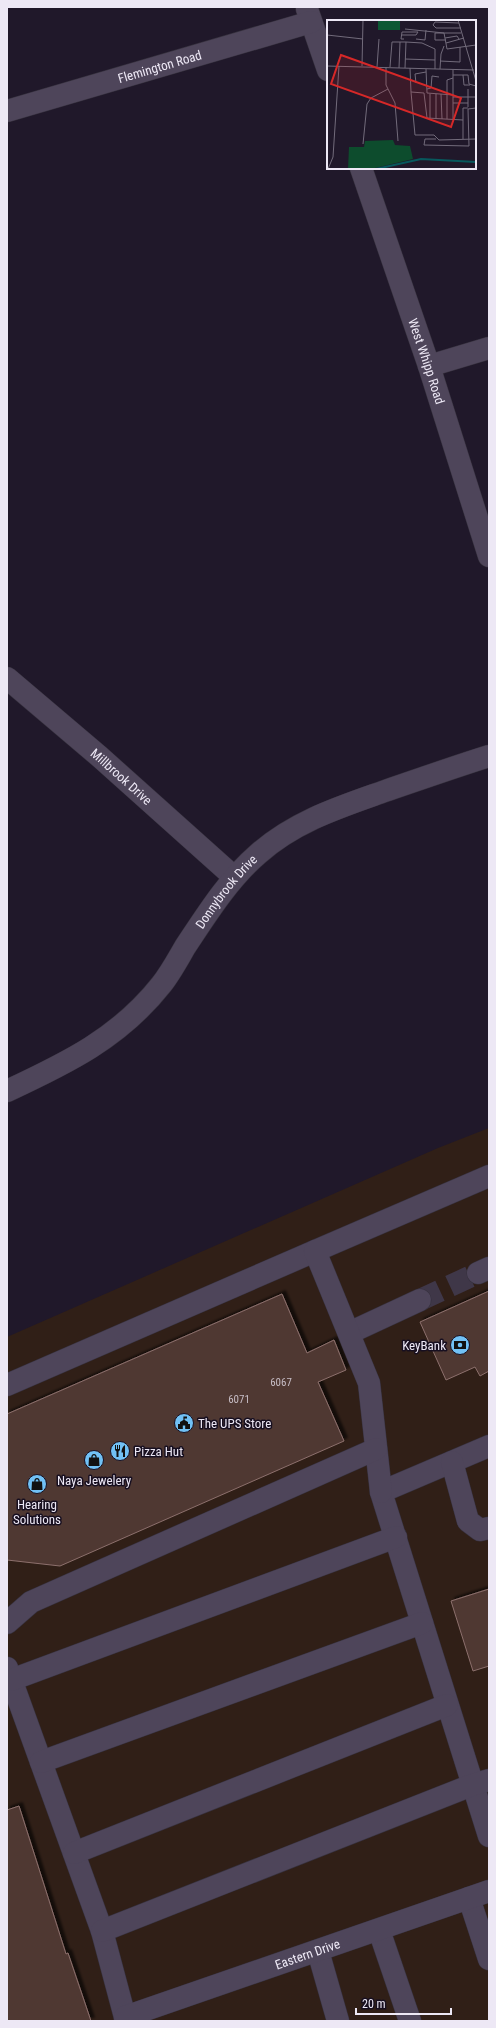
<svg xmlns="http://www.w3.org/2000/svg" width="496" height="2028" viewBox="0 0 496 2028" font-family="'Roboto Condensed',sans-serif">
  <style>
    .commercial { fill: #301f17 }
    .building { fill: #503733; stroke: #8c706c; filter: url(#shadow) }
    .lines { fill: none; stroke-linecap: round; stroke-linejoin: round }
    .minor-tunnel { stroke: #3f3748; stroke-width: 22; stroke-dasharray: 22 11; stroke-linecap: butt }
    .minor-casing { stroke: #37323f; stroke-width: 23 }
    .minor { stroke: #4e455a; stroke-width: 22 }
    .labels { text-anchor: middle; stroke-width: 3; stroke-linejoin: round; paint-order: stroke }
    .number-label { font-size: 11px; fill: #c6bcc4 }
    .street-label { font-size: 13px; fill: #ede8f5; stroke: #170f20 }
    .poi-label { font-size: 13px; fill: #ede8f5; stroke: #170f20; text-anchor: start }
    .inset-river { fill: none; stroke: #07585d; stroke-width: 2 }
    .inset-road { fill: none; stroke: #726b7b; stroke-width: 1 }
    .view { fill: #d62828; fill-opacity: 0.15; stroke: #d62828; stroke-width: 2 }
    .inset-edge { fill: none; stroke: #ede8f5; stroke-width: 2 }
  </style>
  <defs>
    <filter id="shadow"><feDropShadow dx="3.5" dy="-3.5" stdDeviation="1" flood-color="#0009"/></filter>
  </defs>
  <rect width="100%" height="100%" fill="#20182a"/>
  <path class="commercial" d="M 489,1128 L 489,2021 L 7,2021 L 7,1337 L 438,1148 Z"/>
  <path class="building" d="M 489,1291 L 489,1371 L 480,1376 L 475,1367 L 446,1380 L 420,1322 Z
    M 282,1294 L 307,1353 L 334,1340 L 346,1370 L 318,1382 L 344,1441 L 60,1566 L 7,1560 L 7,1414 Z
    M 489,1589 L 489,1666 L 473,1671 L 451,1601 Z
    M 19,1806 L 66,1954 L 68,1953 L 91,2021 L 7,2021 L 7,1810 Z"/>
  <g class="lines">
    <path class="minor-tunnel" d="M 420,1300 L 478,1273"/>
    <defs>
      <g id="minor">
        <path d="M 307,9 L 328,70"/>
        <path id="s1" d="M 7,111 L 311,22"/>
        <path id="s2" d="M 361,168 L 429,366 L 489,556"/>
        <path d="M 429,366 L 489,348"/>
        <path id="s3" d="M 7,678 L 100,757 L 234,877"/>
        <path id="s4" d="M 7,1091 C 67,1063 119,1038 161,985 C 170,974 178,959 185,947 C 207,914 228,880 258,854 C 295,821 340,807 385,791 C 420,779 454,767 489,756"/>
        <path d="M 478,1273 L 489,1268"/>
        <path d="M 349,1333 L 420,1300"/>
        <path d="M 7,1385 L 315,1251"/>
        <path d="M 489,1446 L 381,1492 L 489,1836"/>
        <path d="M 452,1462 L 468,1521 L 480,1530 L 489,1528"/>
        <path d="M 381,1492 L 369,1383 L 315,1251 L 489,1176"/>
        <path d="M 7,1623 L 31,1602 L 376,1449"/>
        <path d="M 7,1668 L 102,1931 L 126,2021"/>
        <path d="M 11,1680 L 396,1537"/>
        <path d="M 41,1762 L 422,1623"/>
        <path d="M 74,1853 L 447,1705"/>
        <path d="M 469,1898 L 489,1959"/>
        <path d="M 379,1930 L 410,2021"/>
        <path d="M 102,1931 L 472,1785 L 489,1780"/>
        <path d="M 318,1951 L 338,2021"/>
        <path id="s5" d="M 125,2017 L 489,1891"/>
      </g>
    </defs>
    <use href="#minor" class="minor-casing"/>
    <use href="#minor" class="minor"/>
  </g>
  <defs>
    <symbol id="bank-disc" viewBox="-11 -11 22 22"><circle r="9.5" fill="#71c1f5" stroke="#170f20"/><path d="M-6-4H6V4H-6ZM0-2.3a2.3 2.3 0 1 0 0 4.6a2.3 2.3 0 1 0 0-4.6Z" fill="#111"/></symbol>
    <symbol id="civic-disc" viewBox="-11 -11 22 22"><circle r="9.5" fill="#71c1f5" stroke="#170f20"/><path d="M-.6-6.5H3V-4.5H.6V-3L4-1V1h2V6H-6V1h2V-1L-.6-3ZM-1.2 2.5V6h2.4V2.5Z" fill="#111"/></symbol>
    <symbol id="restaurant-disc" viewBox="-11 -11 22 22"><circle r="9.5" fill="#71c1f5" stroke="#170f20"/><path d="M-5-6h1v4h1v-4h1v4h1v-4h1v5L-1.5 .5V6h-2V.5L-5-1ZM5-6V6H3V1.5H1.5Q1.5-4 5-6Z" fill="#111"/></symbol>
    <symbol id="shop-disc" viewBox="-11 -11 22 22"><circle r="9.5" fill="#71c1f5" stroke="#170f20"/><path d="M-5-2.5h2.3a2.7 3.5 0 0 1 5.4 0H5L5.5 6h-11ZM-1.5-2.5h3a1.5 2.3 0 0 0-3 0Z" fill="#111"/></symbol>
  </defs>
  <g fill-rule="evenodd">
    <use href="#bank-disc" x="449" y="1334" width="22" height="22"/>
    <use href="#civic-disc" x="173" y="1412" width="22" height="22"/>
    <use href="#restaurant-disc" x="109" y="1440" width="22" height="22"/>
    <use href="#shop-disc" x="83" y="1449" width="22" height="22"/>
    <use href="#shop-disc" x="26" y="1473" width="22" height="22"/>
  </g>
  <g class="labels">
    <g class="number-label">
      <text x="281" y="1386">6067</text>
      <text x="239" y="1403">6071</text>
    </g>
    <g class="street-label">
      <text dy="5" stroke="none"><textPath href="#s1" startOffset="159">Flemington Road</textPath></text>
      <text dy="5" stroke="none"><textPath href="#s2" startOffset="204">West Whipp Road</textPath></text>
      <text dy="5" stroke="none"><textPath href="#s3" startOffset="151">Millbrook Drive</textPath></text>
      <text dy="5" stroke="none"><textPath href="#s4" startOffset="303">Donnybrook Drive</textPath></text>
      <text dy="5" stroke="none"><textPath href="#s5" startOffset="193">Eastern Drive</textPath></text>
    </g>
    <g class="poi-label">
      <text x="446" y="1350" text-anchor="end">KeyBank</text>
      <text x="198" y="1428">The UPS Store</text>
      <text x="134" y="1456">Pizza Hut</text>
      <text x="94" y="1485" text-anchor="middle">Naya Jewelery</text>
      <text x="37" y="1509" text-anchor="middle">Hearing<tspan x="37" dy="15">Solutions</tspan></text>
    </g>
  </g>
  <g transform="translate(327 20)">
    <rect width="149" height="149" fill="#20182a"/>
    <path d="M 66,120 L 68,125 L 83,126 L 86,139 L 44,149 L 21,149 L 22,127 L 37,127 L 38,121 Z" fill="#0d4c2d"/>
    <path d="M 51,1 L 73,1 L 73,10 L 51,10 Z" fill="#0c5834"/>
    <path class="inset-river" d="M 49,149 L 94,139 L 149,142"/>
    <path class="inset-road" d="M 131,0 L 149,61M 132,3 L 108,2 L 106,5 L 109,8 L 134,8M 78,9 L 117,13M 117,13 L 108,13 L 108,20 L 119,20M 134,13 L 117,13 L 120,29 L 149,25M 0,15 L 36,19M 75,15 L 89,15 L 91,12M 118,18 L 130,16 L 132,19M 77,19 L 74,19 L 75,12 L 91,12M 89,19 L 98,20 L 99,10M 79,22 L 95,23 L 108,29 L 108,40M 119,23 L 137,18M 78,39 L 108,40 L 108,49M 113,41 L 133,42 L 133,27M 0,46 L 147,50M 35,46 L 36,0M 50,47 L 52,19M 59,47 L 59,65 L 68,83 L 71,121M 63,47 L 65,22 L 73,22M 72,48 L 73,22 L 79,22 L 78,48M 83,48 L 84,72 L 97,73M 99,49 L 100,73 L 126,75M 113,49 L 114,34 L 117,26M 126,55 L 141,55 L 142,64 L 149,66M 136,55 L 137,65 L 143,65M 89,63 L 88,54 L 99,52M 100,69 L 104,68 L 105,56 L 112,57M 84,72 L 88,115 L 107,115 L 112,120 L 149,119M 97,73 L 100,98 L 136,100M 103,74 L 103,99M 109,74 L 109,99M 114,74 L 115,99M 126,77 L 141,77 L 141,69M 126,83 L 141,83M 141,87 L 141,77 L 149,77M 120,99 L 120,60 L 126,58M 126,100 L 126,50M 109,119 L 98,119 L 97,125 L 142,126 L 141,89 L 149,88M 136,119 L 136,88 L 141,88M 36,124 L 40,84 L 44,78 L 61,69M 1,149 L 6,137 L 12,46"/>
    <path class="view" d="M 14,35 L 134,78 L 124,107 L 4,64 Z"/>
    <rect width="149" height="149" class="inset-edge"/>
  </g>
  <rect width="496" height="2028" fill="none" stroke="#ede8f5" stroke-width="16"/>
  <path d="M356 2008v6h95v-6" fill="none" stroke="#ede8f5" stroke-width="2"/>
  <text x="362" y="2008" font-size="12" fill="#ede8f5" stroke="#170f20" stroke-width="3" paint-order="stroke">20 m</text>
</svg>
